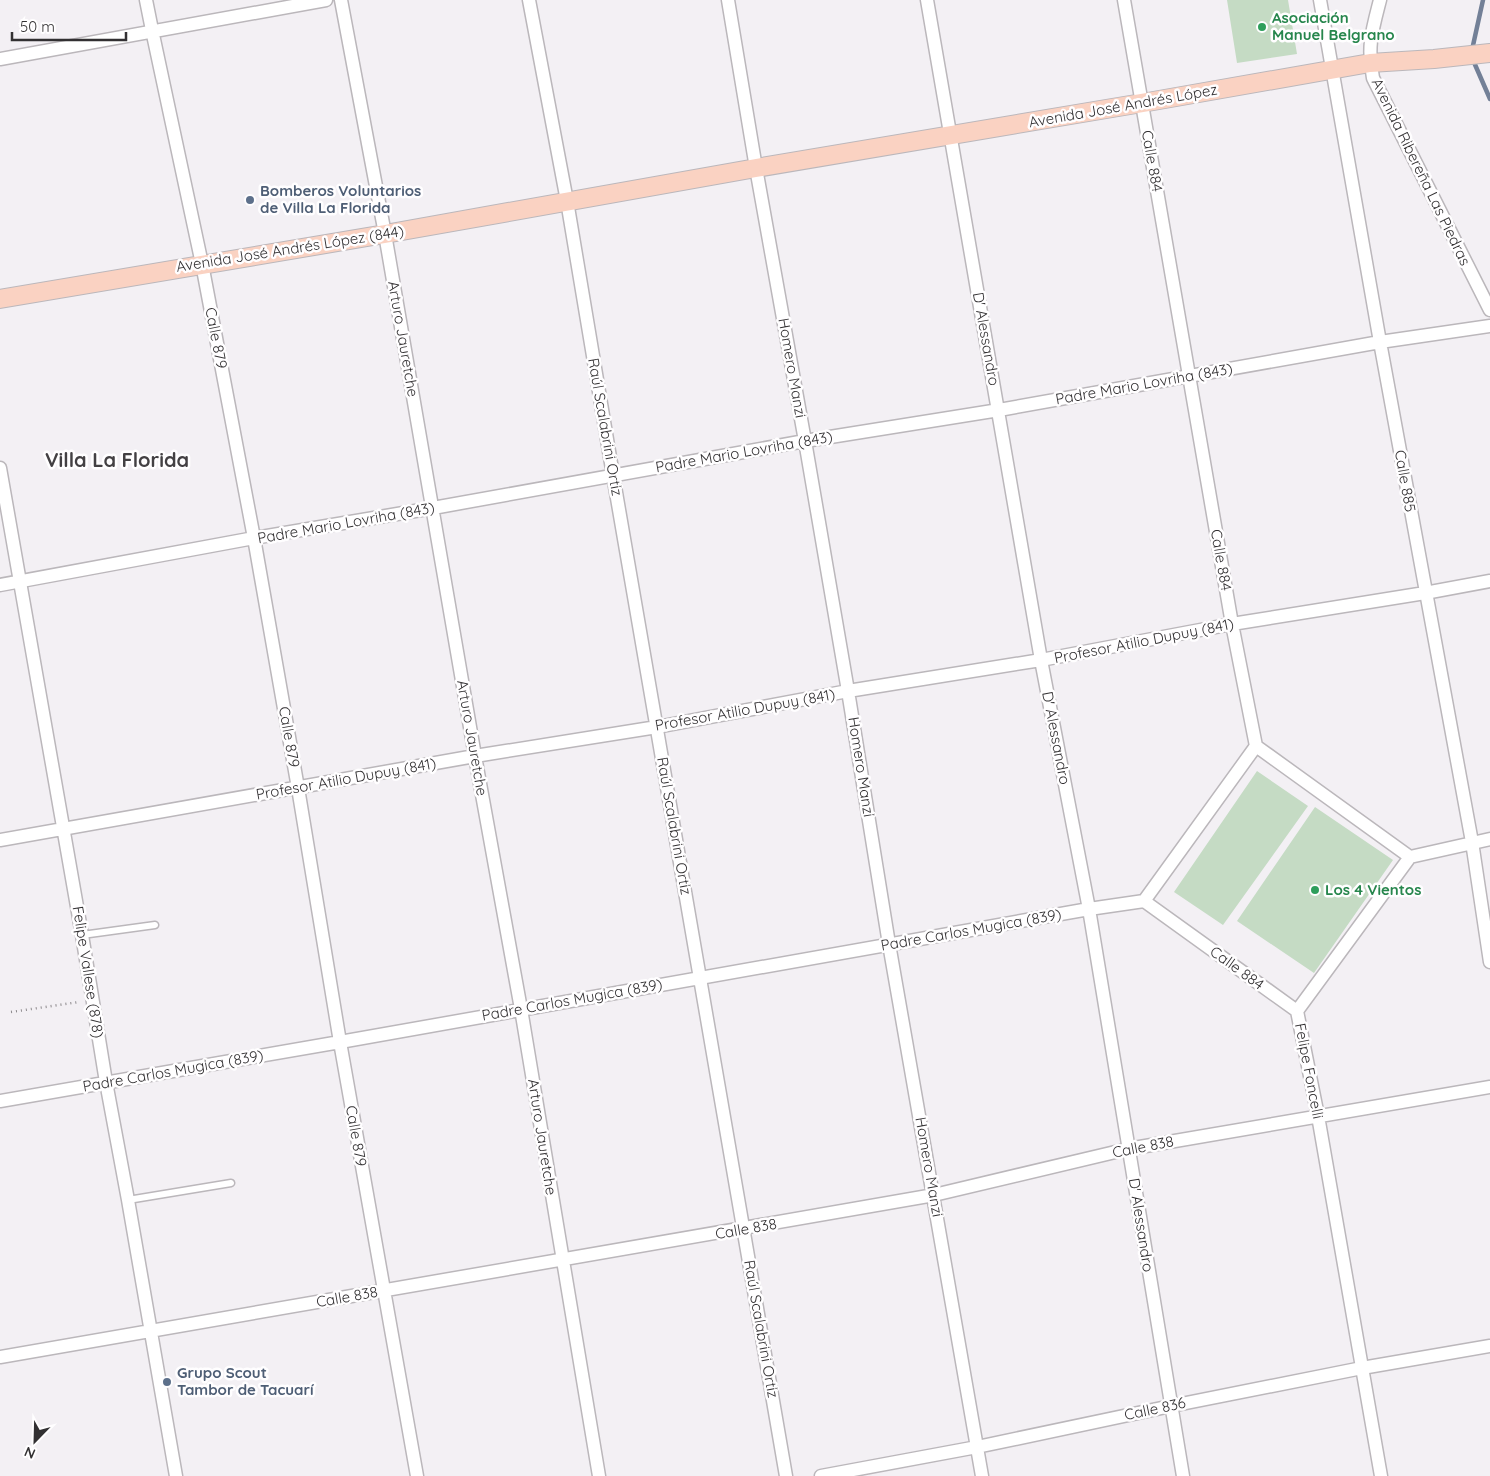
<svg xmlns="http://www.w3.org/2000/svg" width="1490" height="1476" viewBox="0 0 1490 1476" font-family="Quicksand,sans-serif">
  <style>
    .green { fill: #c5dbc4 }
    .lines { fill: none; stroke-linecap: round; stroke-linejoin: round }
    .stream { stroke: #738097; stroke-width: 4.5 }
    .service-casing { stroke: #bbb7bb; stroke-width: 9 }
    .minor-casing { stroke: #bbb7bb; stroke-width: 15 }
    .secondary-casing { stroke: #bbb7bb; stroke-width: 20 }
    .path { stroke: #8c898c; stroke-width: 2.5; stroke-dasharray: 1 4; stroke-linecap: butt }
    .service { stroke: #fff; stroke-width: 6 }
    .minor { stroke: #fff; stroke-width: 12 }
    .secondary { stroke: #fad2c2; stroke-width: 18 }
    .leisure-dot { fill: #2e9e5b; stroke: #fffeff; stroke-width: 2 }
    .service-dot { fill: #5c6f8a; stroke: #fffeff; stroke-width: 2 }
    .labels { text-anchor: middle; stroke-width: 5; stroke-linejoin: round; paint-order: stroke }
    .leisure-label { font-size: 15px; font-weight: bold; fill: #27864d; stroke: #fffeff; text-anchor: start }
    .street-label { font-size: 15px; fill: #323032; stroke: #fffeff }
    .service-label { font-size: 15px; font-weight: bold; fill: #4e5e75; stroke: #fffeff; text-anchor: start }
    .district-label { font-size: 20px; font-weight: bold; fill: #434043; stroke: #fffeff }
  </style>
  <rect width="100%" height="100%" fill="#f3f0f4"/>
  <path class="green" d="M 1227,0 L 1288,0 L 1297,54 L 1237,63 Z
    M 1257,771 L 1308,806 L 1223,925 L 1174,892 Z
    M 1315,807 L 1393,860 L 1314,973 L 1237,921 Z"/>
  <g class="lines">
    <path class="stream" d="M 1472,50 L 1483,0
      M 1473,60 L 1490,99"/>
    <defs>
      <path id="service" d="M 82,935 L 155,925
        M 128,1200 L 231,1183"/>
      <path id="minor" d="M 146,0 L 152,30 L 202,264 L 254,538 L 298,788 L 340,1042 L 417,1476
        M 341,0 L 385,234 L 475,756 L 521,1009 L 599,1476
        M 529,0 L 567,201 L 613,475 L 786,1476
        M 728,0 L 756,168 L 805,441 L 848,691 L 889,944 L 982,1476
        M 927,0 L 1041,660 L 1089,909 L 1183,1476
        M 1124,0 L 1232,624 L 1256,746 L 1144,901 L 1297,1011
        M 1320,0 L 1380,342 L 1472,842 L 1490,962
        M 1380,0 C 1372,31 1367,46 1373,78 L 1490,310
        M 0,59 L 326,0
        M 0,468 L 82,935 L 106,1082 L 128,1200 L 176,1476
        M 0,585 L 254,538 L 433,508 L 805,441 L 999,410 L 1380,342 L 1490,326
        M 1256,746 L 1410,857 L 1297,1011 L 1318,1116 L 1381,1476
        M 0,840 L 475,756 L 657,727 L 848,691 L 1041,660 L 1232,624 L 1425,593 L 1490,581
        M 1410,857 L 1490,839
        M 0,1101 L 340,1042 L 1089,909 L 1144,901
        M 0,1357 L 934,1195 L 1128,1149 L 1490,1087
        M 821,1476 L 977,1447 L 1171,1406 L 1362,1368 L 1490,1346"/>
      <path id="secondary" d="M 0,299 L 385,234 L 756,168 L 1142,103 L 1370,63 L 1434,59 L 1490,53"/>
    </defs>
    <use href="#service" class="service-casing"/>
    <use href="#minor" class="minor-casing"/>
    <use href="#secondary" class="secondary-casing"/>
    <path class="path" d="M 11,1012 L 79,1002"/>
    <use href="#service" class="service"/>
    <use href="#minor" class="minor"/>
    <use href="#secondary" class="secondary"/>
  </g>
  <g class="leisure-dot">
    <circle cx="1262" cy="27" r="5"/>
    <circle cx="1315" cy="890" r="5"/>
  </g>
  <g class="service-dot">
    <circle cx="250" cy="200" r="5"/>
    <circle cx="167" cy="1382" r="5"/>
  </g>
  <g class="labels">
    <g class="leisure-label">
      <text x="1272" y="23">Asociación<tspan x="1272" dy="17">Manuel Belgrano</tspan></text>
      <text x="1325" y="895">Los 4 Vientos</text>
    </g>
    <g class="street-label">
      <text transform="translate(1123 106) rotate(-10)" y="5">Avenida José Andrés López</text>
      <text transform="translate(1152 161) rotate(80)" y="5">Calle 884</text>
      <text transform="translate(1421 172) rotate(64)" y="5">Avenida Ribereña Las Piedras</text>
      <text transform="translate(290 249) rotate(-9)" y="5">Avenida José Andrés López (844)</text>
      <text transform="translate(216 338) rotate(79)" y="5">Calle 879</text>
      <text transform="translate(403 339) rotate(80)" y="5">Arturo Jauretche</text>
      <text transform="translate(986 339) rotate(80)" y="5">D' Alessandro</text>
      <text transform="translate(792 368) rotate(80)" y="5">Homero Manzi</text>
      <text transform="translate(1144 384) rotate(-10)" y="5">Padre Mario Lovriha (843)</text>
      <text transform="translate(605 427) rotate(80)" y="5">Raúl Scalabrini Ortiz</text>
      <text transform="translate(744 452) rotate(-10)" y="5">Padre Mario Lovriha (843)</text>
      <text transform="translate(1405 481) rotate(80)" y="5">Calle 885</text>
      <text transform="translate(346 523) rotate(-10)" y="5">Padre Mario Lovriha (843)</text>
      <text transform="translate(1221 560) rotate(80)" y="5">Calle 884</text>
      <text transform="translate(1144 641) rotate(-11)" y="5">Profesor Atilio Dupuy (841)</text>
      <text transform="translate(745 710) rotate(-10)" y="5">Profesor Atilio Dupuy (841)</text>
      <text transform="translate(289 737) rotate(80)" y="5">Calle 879</text>
      <text transform="translate(472 738) rotate(80)" y="5">Arturo Jauretche</text>
      <text transform="translate(1056 738) rotate(79)" y="5">D' Alessandro</text>
      <text transform="translate(861 767) rotate(81)" y="5">Homero Manzi</text>
      <text transform="translate(346 779) rotate(-10)" y="5">Profesor Atilio Dupuy (841)</text>
      <text transform="translate(674 826) rotate(80)" y="5">Raúl Scalabrini Ortiz</text>
      <text transform="translate(971 930) rotate(-10)" y="5">Padre Carlos Mugica (839)</text>
      <text transform="translate(1237 968) rotate(36)" y="5">Calle 884</text>
      <text transform="translate(88 972) rotate(81)" y="5">Felipe Vallese (878)</text>
      <text transform="translate(572 1000) rotate(-10)" y="5">Padre Carlos Mugica (839)</text>
      <text transform="translate(173 1071) rotate(-10)" y="5">Padre Carlos Mugica (839)</text>
      <text transform="translate(1309 1071) rotate(79)" y="5">Felipe Foncelli</text>
      <text transform="translate(356 1136) rotate(80)" y="5">Calle 879</text>
      <text transform="translate(542 1137) rotate(81)" y="5">Arturo Jauretche</text>
      <text transform="translate(1143 1147) rotate(-11)" y="5">Calle 838</text>
      <text transform="translate(929 1167) rotate(80)" y="5">Homero Manzi</text>
      <text transform="translate(1141 1225) rotate(81)" y="5">D' Alessandro</text>
      <text transform="translate(746 1229) rotate(-10)" y="5">Calle 838</text>
      <text transform="translate(347 1297) rotate(-10)" y="5">Calle 838</text>
      <text transform="translate(761 1329) rotate(80)" y="5">Raúl Scalabrini Ortiz</text>
      <text transform="translate(1155 1409) rotate(-12)" y="5">Calle 836</text>
    </g>
    <g class="service-label">
      <text x="260" y="196">Bomberos Voluntarios<tspan x="260" dy="17">de Villa La Florida</tspan></text>
      <text x="177" y="1378">Grupo Scout<tspan x="177" dy="17">Tambor de Tacuarí</tspan></text>
    </g>
    <g class="district-label">
      <text x="117" y="467">Villa La Florida</text>
    </g>
  </g>
  <g transform="translate(35 1441) rotate(203)" stroke="#fffeff" stroke-width="4" paint-order="stroke">
  <path d="M0-4L9 19L0 12L-9 19Z" fill="#323032"/>
  <text y="-8" font-size="14" font-weight="bold" text-anchor="middle" fill="#323032">N</text>
  </g>
  <path d="M12 32v8h114v-8" fill="none" stroke="#323032" stroke-width="2.5"/>
  <text x="20" y="32" font-size="15" fill="#323032" stroke="#fffeff" stroke-width="4" paint-order="stroke">50 m</text>
</svg>
